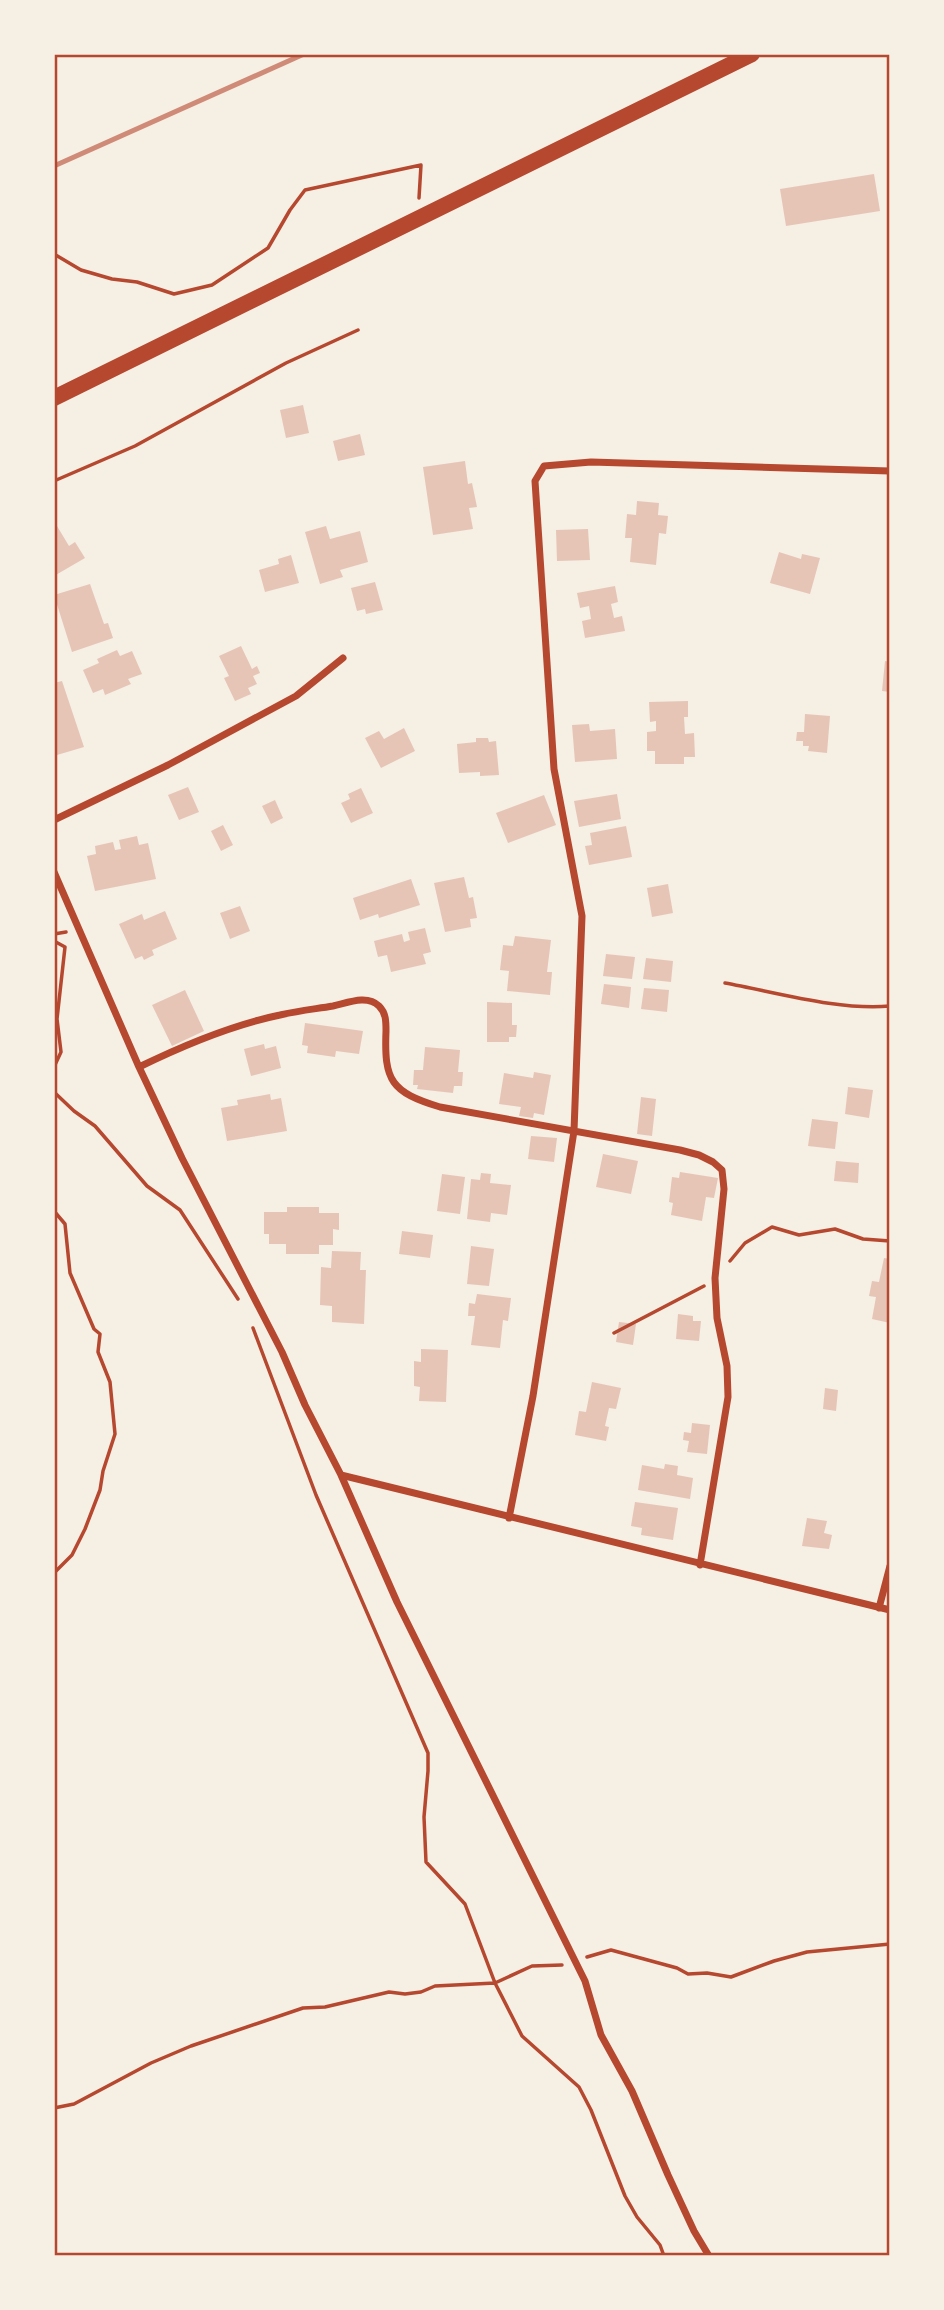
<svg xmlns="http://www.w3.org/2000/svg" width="944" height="2310" viewBox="0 0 944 2310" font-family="'Exo 2',sans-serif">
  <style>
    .building { fill: #e6c5b7 }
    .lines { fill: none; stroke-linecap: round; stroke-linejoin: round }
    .path { stroke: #b5482f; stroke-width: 3.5 }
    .minor { stroke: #b5482f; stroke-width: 7 }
    .trunk { stroke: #b5482f; stroke-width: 16 }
    .rail { stroke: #cf8b77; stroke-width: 5 }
    .neatline { fill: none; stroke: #b5482f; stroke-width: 2.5 }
  </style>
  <rect width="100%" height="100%" fill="#f6efe4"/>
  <path class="building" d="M 874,174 L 880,211 L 786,226 L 780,189 Z
    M 303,405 L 309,433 L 286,438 L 280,410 Z
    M 360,434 L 365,455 L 338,461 L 333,441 Z
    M 465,461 L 468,484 L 472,483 L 477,507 L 469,508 L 473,529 L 433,535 L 423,467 Z
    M 637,501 L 659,503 L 658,515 L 668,516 L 666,534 L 659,533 L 656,565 L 630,562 L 632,538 L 625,538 L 627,514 L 636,515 Z
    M 54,521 L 69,546 L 75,542 L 85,558 L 54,576 Z
    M 326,526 L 330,539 L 360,531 L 368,562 L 340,570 L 343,577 L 320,584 L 305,532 Z
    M 588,529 L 590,560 L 557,561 L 556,530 Z
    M 779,552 L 801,559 L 802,554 L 820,558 L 810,594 L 770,583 Z
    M 291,555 L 299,583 L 265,592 L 259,570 L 279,564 L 278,559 Z
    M 375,582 L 383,610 L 366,614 L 365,609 L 357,611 L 351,588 Z
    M 90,584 L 104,624 L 108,623 L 113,638 L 72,652 L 54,595 Z
    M 615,586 L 618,602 L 611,604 L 614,618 L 622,616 L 625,631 L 585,638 L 582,621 L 591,619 L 589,606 L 580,608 L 577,593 Z
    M 241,646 L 252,669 L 257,666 L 260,673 L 253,676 L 257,684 L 248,688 L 251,694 L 235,701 L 224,678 L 229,676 L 219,656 Z
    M 117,650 L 120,656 L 132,651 L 142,674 L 128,679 L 131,684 L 105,695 L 103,689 L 93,693 L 83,670 L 99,663 L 97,659 Z
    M 885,661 L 890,662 L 890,692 L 882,691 Z
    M 62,681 L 84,747 L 57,755 L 54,748 L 54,683 Z
    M 688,701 L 688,717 L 684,717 L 685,734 L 694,733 L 695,757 L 684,757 L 684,764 L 655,764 L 655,751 L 647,751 L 647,732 L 656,731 L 656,721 L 650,722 L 649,702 Z
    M 805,714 L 830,716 L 827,753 L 808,751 L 809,746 L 803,746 L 803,741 L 796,741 L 797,732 L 804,732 Z
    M 589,724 L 590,731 L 615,729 L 617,759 L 575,762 L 572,725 Z
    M 404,728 L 415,751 L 381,768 L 365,738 L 379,731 L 384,739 Z
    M 476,738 L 488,738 L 489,742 L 496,741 L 499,775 L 480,776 L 480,772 L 459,773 L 457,744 L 476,742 Z
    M 188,787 L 199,812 L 179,820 L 168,795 Z
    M 361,788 L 373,813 L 351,823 L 341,803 L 350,799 L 348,794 Z
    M 617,794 L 621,819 L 579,827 L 574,801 Z
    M 544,795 L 556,825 L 508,843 L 496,813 Z
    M 275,800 L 283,818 L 271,824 L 262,806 Z
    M 223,825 L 233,845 L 221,851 L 211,831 Z
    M 626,826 L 632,857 L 589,865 L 585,846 L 592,845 L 590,833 Z
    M 137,836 L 139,845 L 148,843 L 156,879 L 95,891 L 87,856 L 96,854 L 95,846 L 113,842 L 115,850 L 121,849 L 119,840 Z
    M 464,877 L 469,898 L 473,897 L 477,918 L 470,919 L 471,927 L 445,932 L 434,883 Z
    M 411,879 L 420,905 L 379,918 L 378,914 L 360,920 L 353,898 Z
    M 668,884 L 673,913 L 652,917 L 647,888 Z
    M 240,906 L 250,931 L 230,939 L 220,913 Z
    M 165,911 L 177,939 L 152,950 L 154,955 L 144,960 L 142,956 L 135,959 L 119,924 L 142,914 L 144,920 Z
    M 425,928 L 431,952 L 423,954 L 426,964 L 391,972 L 387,955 L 378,957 L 374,941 L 402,934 L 404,942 L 410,940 L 408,932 Z
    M 515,936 L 551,940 L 547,972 L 552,972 L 550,995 L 507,991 L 509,971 L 500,970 L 503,945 L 513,946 Z
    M 606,954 L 635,957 L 632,979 L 603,976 Z
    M 646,958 L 673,961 L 671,982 L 643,979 Z
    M 604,984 L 631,987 L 629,1008 L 601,1004 Z
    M 644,988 L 669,990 L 667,1012 L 641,1009 Z
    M 185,990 L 204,1031 L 172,1046 L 152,1005 Z
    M 487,1002 L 512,1003 L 512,1025 L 517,1025 L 516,1037 L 509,1037 L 509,1042 L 487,1042 Z
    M 305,1023 L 363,1031 L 359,1054 L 336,1051 L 335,1057 L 307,1053 L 308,1046 L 302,1045 Z
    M 264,1044 L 265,1049 L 276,1046 L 281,1068 L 251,1076 L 244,1049 Z
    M 425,1047 L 460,1050 L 458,1072 L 463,1072 L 462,1086 L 454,1086 L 453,1093 L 417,1089 L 418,1085 L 413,1085 L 414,1070 L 423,1070 Z
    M 534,1072 L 551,1075 L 544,1115 L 534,1113 L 533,1118 L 519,1116 L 521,1107 L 499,1104 L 504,1073 L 533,1078 Z
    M 848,1087 L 873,1090 L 869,1118 L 845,1114 Z
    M 270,1094 L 271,1100 L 281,1098 L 287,1131 L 227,1141 L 221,1108 L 238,1105 L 237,1100 Z
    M 641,1097 L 656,1099 L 652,1136 L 637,1134 Z
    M 812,1119 L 838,1122 L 835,1149 L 808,1146 Z
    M 531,1136 L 557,1138 L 554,1162 L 528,1159 Z
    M 603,1154 L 638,1161 L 631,1194 L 596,1187 Z
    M 836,1161 L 859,1163 L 858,1183 L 834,1181 Z
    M 680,1172 L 718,1178 L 714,1198 L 706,1197 L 702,1221 L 671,1215 L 673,1203 L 669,1202 L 672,1177 L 679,1178 Z
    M 481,1173 L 491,1174 L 490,1183 L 511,1185 L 507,1215 L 491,1213 L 490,1222 L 467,1219 L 471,1179 L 480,1180 Z
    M 442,1174 L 465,1177 L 460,1214 L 437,1211 Z
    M 287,1207 L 319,1207 L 319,1213 L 339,1213 L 339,1230 L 333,1229 L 333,1245 L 319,1245 L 319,1254 L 286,1254 L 286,1244 L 269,1244 L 269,1234 L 264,1234 L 264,1212 L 287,1212 Z
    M 402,1231 L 433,1235 L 430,1258 L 399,1254 Z
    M 471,1246 L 494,1249 L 489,1286 L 467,1284 Z
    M 332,1251 L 361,1252 L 360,1270 L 366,1270 L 364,1324 L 332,1322 L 332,1306 L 320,1305 L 321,1267 L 331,1268 Z
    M 884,1258 L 890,1259 L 890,1323 L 872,1319 L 876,1297 L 869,1296 L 872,1281 L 879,1282 Z
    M 477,1294 L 511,1298 L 508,1321 L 503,1320 L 500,1348 L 471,1345 L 475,1316 L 468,1316 L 469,1303 L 475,1304 Z
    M 678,1314 L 693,1316 L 693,1321 L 701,1321 L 699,1341 L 676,1339 Z
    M 619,1322 L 636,1324 L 633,1345 L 616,1342 Z
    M 421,1349 L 448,1350 L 446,1402 L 419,1401 L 420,1387 L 414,1386 L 414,1361 L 421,1362 Z
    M 592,1382 L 621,1388 L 616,1409 L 609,1408 L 605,1426 L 609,1427 L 606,1441 L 575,1435 L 579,1411 L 586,1412 Z
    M 825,1388 L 838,1390 L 836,1411 L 823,1409 Z
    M 692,1423 L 710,1425 L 707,1454 L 687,1452 L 689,1441 L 683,1440 L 684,1432 L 691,1433 Z
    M 665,1464 L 678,1466 L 677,1475 L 693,1478 L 690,1499 L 638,1490 L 642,1465 L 664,1469 Z
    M 635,1502 L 678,1508 L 673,1540 L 641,1535 L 642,1528 L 631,1526 Z
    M 807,1518 L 827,1521 L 824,1533 L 832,1535 L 829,1549 L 802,1546 Z"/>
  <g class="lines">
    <path class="path" d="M 54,254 L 81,270 L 112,279 L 137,282 L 174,294 L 212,285 L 268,248 L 290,210 L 305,190 L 421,165 L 419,198
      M 54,481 L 135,446 L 286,363 L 358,330
      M 54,934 L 66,932
      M 54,941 L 65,947 L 57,1019 L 61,1052 L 54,1067
      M 725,983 C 775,992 840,1011 890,1006
      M 54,1092 L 74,1111 L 95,1126 L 147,1186 L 180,1210 L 238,1299
      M 54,1211 L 65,1224 L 70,1273 L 94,1329 L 100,1334 L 98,1352 L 110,1382 L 115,1434 L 103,1471 L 100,1490 L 85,1529 L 72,1555 L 54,1573
      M 730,1261 L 745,1243 L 772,1227 L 799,1235 L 835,1229 L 863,1239 L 890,1241
      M 253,1328 L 316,1495 L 428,1753 L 428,1771 L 424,1817 L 426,1862 L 465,1904 L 495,1983 L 522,2036 L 579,2087 L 591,2110 L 625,2196 L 637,2217 L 660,2245 L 664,2256
      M 614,1333 L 704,1286
      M 587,1957 L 611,1950 L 677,1968 L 688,1974 L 707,1973 L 731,1977 L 774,1961 L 807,1952 L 890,1944
      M 54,2108 L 74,2104 L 151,2063 L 191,2046 L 303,2008 L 325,2007 L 389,1992 L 405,1994 L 421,1992 L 435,1986 L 495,1983 L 532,1966 L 562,1965"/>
    <path class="minor" d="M 54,820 L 168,765 L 296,696 L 343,658
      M 54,872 L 139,1067 L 182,1158 L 282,1352 L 305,1405 L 341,1475 L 890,1610
      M 139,1067 C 184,1045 231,1025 280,1015 C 297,1011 315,1009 333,1006 C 347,1003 367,994 379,1006 C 386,1013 386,1021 386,1031 C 384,1081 391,1092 440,1107 L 680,1150 L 699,1155 L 713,1162 L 722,1170 L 724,1189 L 715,1278 L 717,1318 L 727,1366 L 728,1397 L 700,1565
      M 341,1475 L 397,1602 L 585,1981 L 601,2035 L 632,2091 L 668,2175 L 694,2231 L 709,2256
      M 509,1518 L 533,1396 L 574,1131 L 582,916 L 554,769 L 535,481 L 544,466 L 591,462 L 890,471
      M 879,1608 L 890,1566"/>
    <path class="trunk" d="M 54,398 L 752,54"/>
    <path class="rail" d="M 54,166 L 304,54"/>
  </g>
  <rect width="944" height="2310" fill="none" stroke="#f6efe4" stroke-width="112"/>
  <rect x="56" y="56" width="832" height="2198" class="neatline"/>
</svg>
